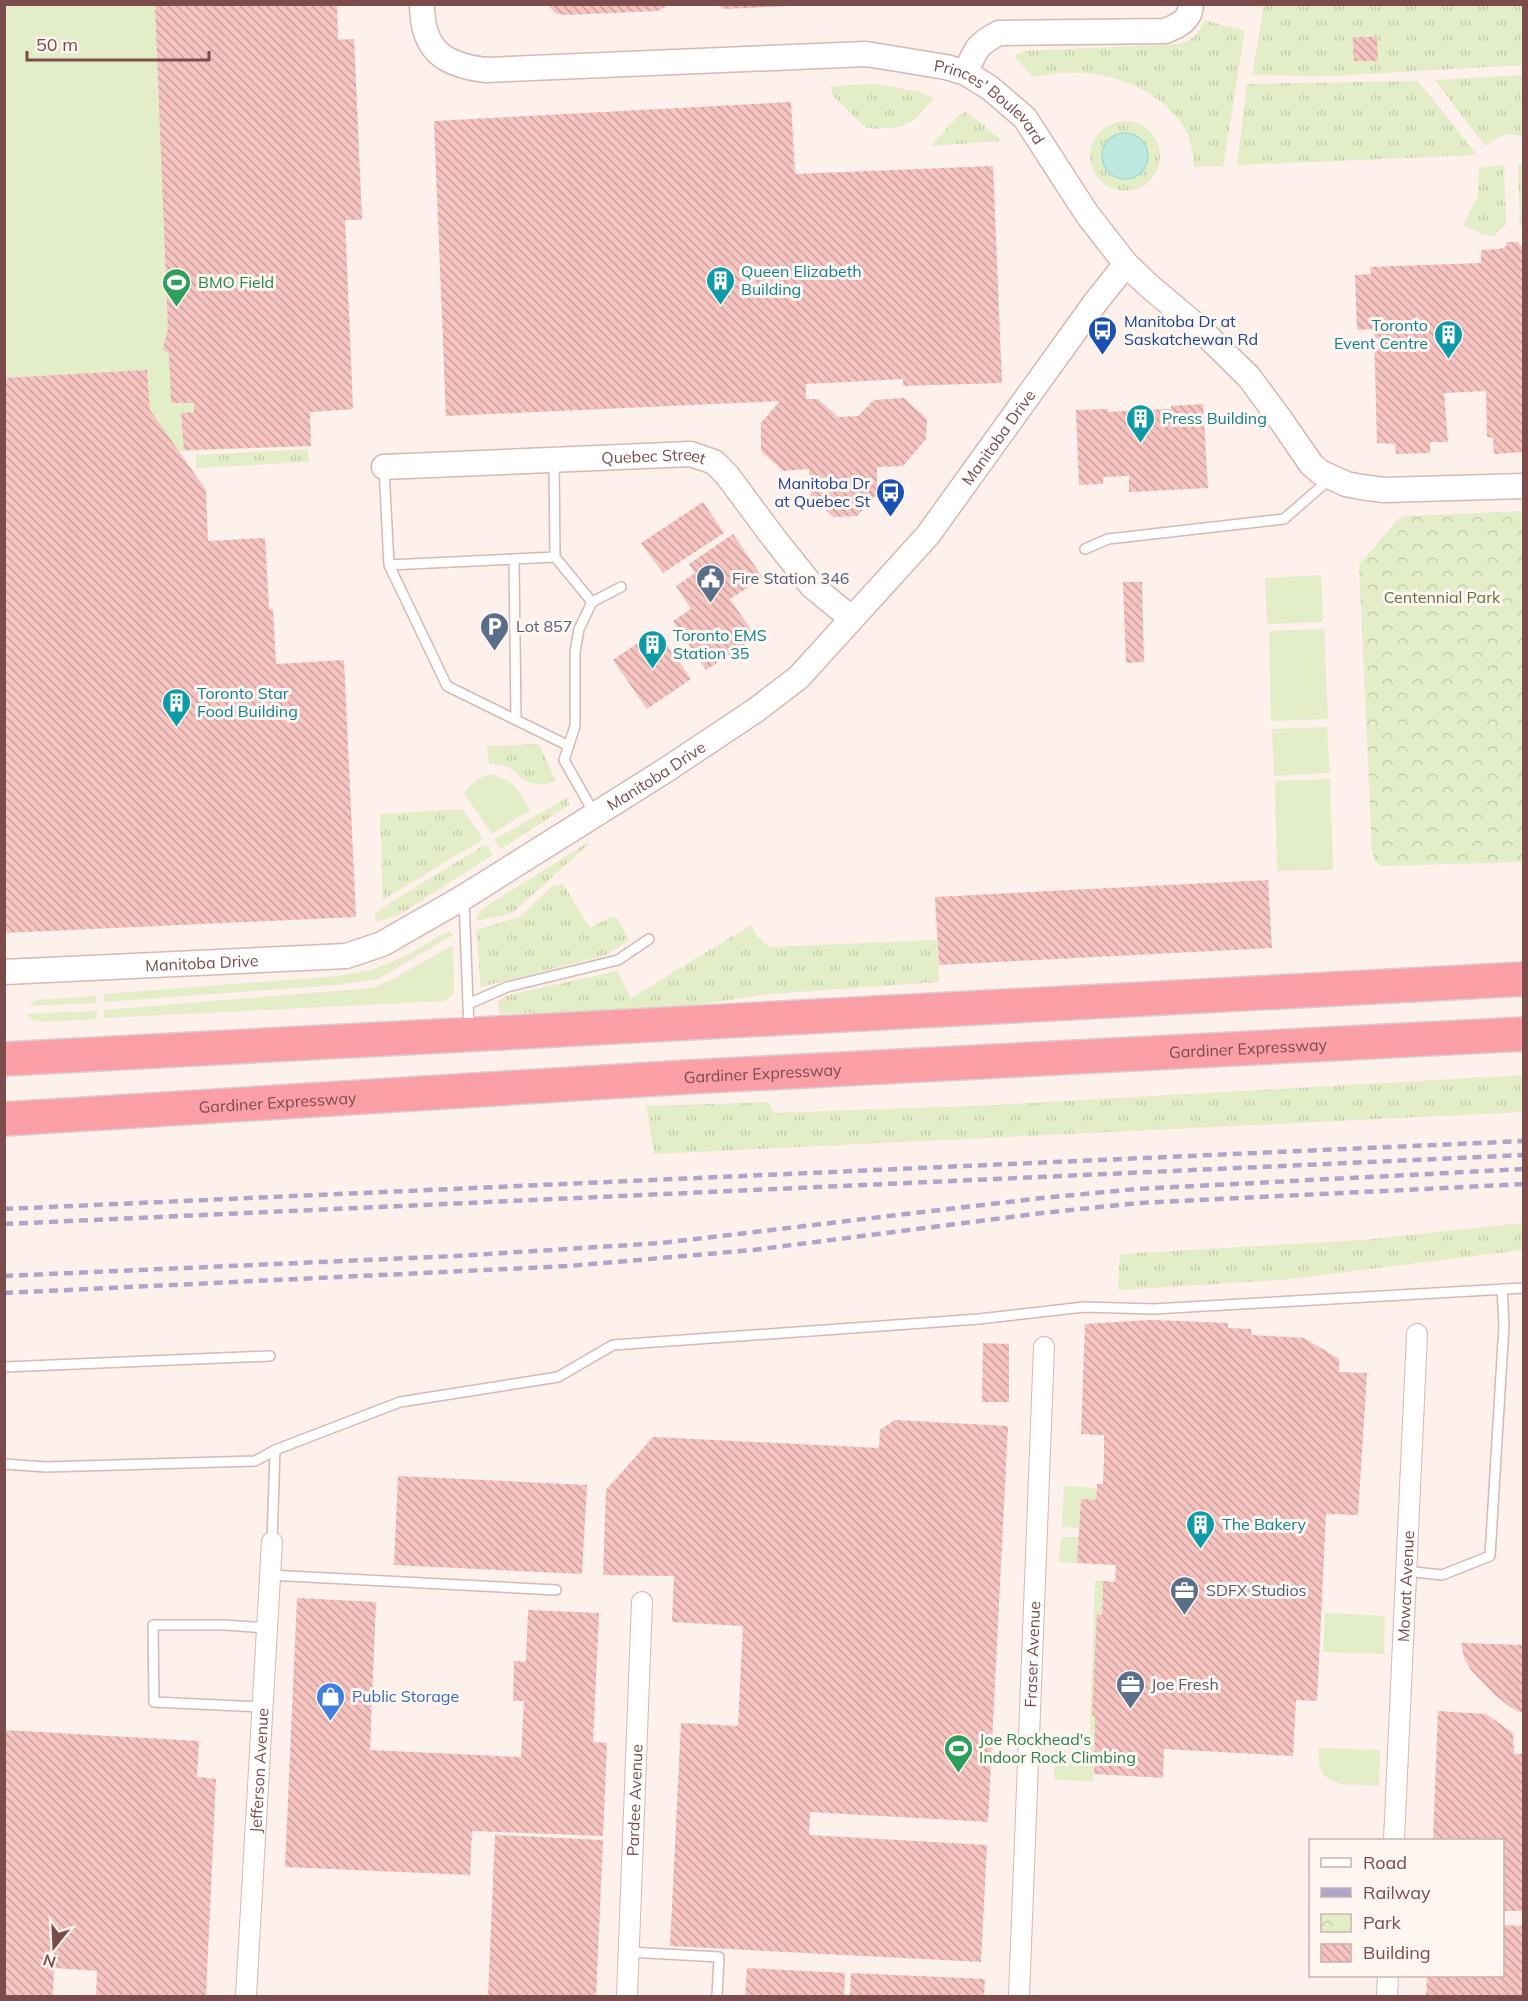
<svg xmlns="http://www.w3.org/2000/svg" width="1528" height="2001" viewBox="0 0 1528 2001" font-family="Mulish,sans-serif">
  <style>
    .grass { fill: url(#grass-tufts) }
    .park { fill: url(#park-crowns) }
    .garden { fill: #e3edc7 }
    .water { fill: #bde9e1; stroke: #a2dcd1; stroke-width: 1.5 }
    .building { fill: url(#building-back-hatch) }
    .lines { fill: none; stroke-linecap: round; stroke-linejoin: round }
    .service-casing { stroke: #d6b8b4; stroke-width: 12 }
    .minor-casing { stroke: #d6b8b4; stroke-width: 22 }
    .tertiary-casing { stroke: #d6b8b4; stroke-width: 27 }
    .motorway-casing { stroke: #dacdcd; stroke-width: 36 }
    .service { stroke: #fff; stroke-width: 9 }
    .minor { stroke: #fff; stroke-width: 20 }
    .tertiary { stroke: #fff; stroke-width: 24 }
    .motorway { stroke: #fa9fa6; stroke-width: 33 }
    .rail { stroke: #ada6ca; stroke-width: 4.5; stroke-dasharray: 9 6; stroke-linecap: butt }
    .labels { text-anchor: middle; stroke-width: 6; stroke-linejoin: round; paint-order: stroke }
    .street-label { font-size: 16px; fill: #7b4c4b; stroke: #fff6f2 }
    .culture-label { font-size: 16px; fill: #0d838f; stroke: #fff6f2; text-anchor: start }
    .leisure-label { font-size: 16px; fill: #27864d; stroke: #fff6f2; text-anchor: start }
    .transit-label { font-size: 16px; fill: #164399; stroke: #fff6f2; text-anchor: start }
    .service-label { font-size: 16px; fill: #4e5e75; stroke: #fff6f2; text-anchor: start }
    .park-label { font-size: 16px; fill: #60753c; stroke: #fff6f2 }
    .shop-label { font-size: 16px; fill: #366cbe; stroke: #fff6f2; text-anchor: start }
  </style>
  <defs>
    <pattern id="grass-tufts" width="24" height="20" patternUnits="userSpaceOnUse" patternTransform="scale(1.5)"><rect width="24" height="20" fill="#e3edc7"/><path d="M3 7l-1-3M5 7V3M7 7l1-3M15 17l-1-3M17 17v-4M19 17l1-3" fill="none" stroke="#c6cdac"/></pattern>
    <pattern id="park-crowns" width="20" height="18" patternUnits="userSpaceOnUse" patternTransform="scale(1.5)"><rect width="20" height="18" fill="#e3edc7"/><path d="M2 6a3 3 0 1 1 6 0M12 15a3 3 0 1 1 6 0" fill="none" stroke="#c6cdac"/></pattern>
    <pattern id="building-back-hatch" width="6" height="6" patternUnits="userSpaceOnUse" patternTransform="scale(1.5)"><rect width="6" height="6" fill="#f5c3c0"/><path d="M-1 5l2 2M0 0l6 6M5-1l2 2" fill="none" stroke="#cba19e"/></pattern>
  </defs>
  <rect width="100%" height="100%" fill="#fef0ea"/>
  <path class="grass" d="M 1264,5 L 1523,5 L 1523,65 L 1334,76 L 1252,75 Z
    M 1204,20 L 1245,31 L 1223,166 L 1194,167 C 1193,153 1191,138 1183,126 C 1158,87 1105,69 1060,73 C 1051,74 1042,76 1033,77 L 1014,56 L 1024,51 L 1180,44 C 1193,40 1199,33 1204,20 Z
    M 1523,75 L 1523,137 C 1507,131 1499,136 1485,146 L 1435,80 Z
    M 1418,81 L 1477,155 L 1237,165 L 1247,84 Z
    M 878,84 L 919,92 L 934,98 L 914,120 L 900,127 L 874,129 L 865,127 L 833,96 L 830,86 Z
    M 965,112 L 970,114 L 1002,141 L 930,146 L 959,116 Z
    M1090 156a35 35 0 1 1 70 0a35 35 0 1 1-70 0Z
    M 1504,165 L 1506,225 L 1497,232 L 1495,237 L 1482,234 L 1463,225 L 1478,196 L 1479,168 Z
    M 1518,165 L 1523,165 L 1523,227 L 1520,225 Z
    M 308,449 L 309,462 L 196,468 L 196,455 Z
    M 539,744 L 556,781 C 546,785 533,786 523,779 C 518,776 515,770 508,767 C 502,765 495,764 489,763 L 487,746 Z
    M 568,797 L 569,805 L 501,849 L 494,840 Z
    M 462,809 L 483,839 L 383,900 L 380,814 Z
    M 587,843 L 589,844 L 512,913 L 476,921 L 476,917 L 482,909 Z
    M 486,844 L 493,855 L 399,915 L 376,922 L 375,914 L 391,902 Z
    M 563,884 L 590,928 L 612,916 L 617,918 L 629,939 L 628,941 L 606,955 L 481,987 L 476,930 L 519,917 L 554,885 Z
    M 751,925 L 759,939 L 770,947 L 937,940 L 939,982 L 768,994 L 683,1007 L 499,1014 L 498,1002 L 505,996 L 617,971 L 631,998 Z
    M 1523,1075 L 1523,1112 L 654,1154 L 646,1106 L 769,1102 L 773,1113 L 996,1105 Z
    M 1523,1223 L 1523,1250 L 1282,1280 L 1118,1290 L 1120,1254 L 1363,1240 Z"/>
  <path class="park" d="M 1523,511 L 1523,862 L 1382,866 L 1375,861 L 1372,851 L 1359,565 L 1398,519 L 1405,516 Z"/>
  <path class="garden" d="M 4,5 L 337,5 L 338,39 L 354,39 L 362,220 L 345,220 L 353,409 L 310,412 L 311,446 L 5,458 Z
    M 1321,575 L 1323,622 L 1267,624 L 1265,578 Z
    M 1324,629 L 1328,719 L 1271,721 L 1269,631 Z
    M 1327,727 L 1330,773 L 1274,776 L 1272,729 Z
    M 489,774 C 515,780 517,788 530,810 L 492,834 L 464,793 L 476,780 Z
    M 1330,779 L 1333,870 L 1277,871 L 1275,781 Z
    M 448,931 L 453,935 L 378,979 L 335,985 L 104,1002 L 104,994 L 339,976 L 371,970 L 404,957 Z
    M 453,945 L 454,989 L 453,995 L 444,1001 L 104,1018 L 104,1010 L 372,988 L 393,979 Z
    M 96,996 L 96,1003 L 28,1006 L 37,1000 Z
    M 97,1011 L 97,1019 L 43,1022 L 33,1020 L 26,1014 Z
    M 1064,1486 L 1096,1488 L 1096,1500 L 1081,1500 L 1079,1528 L 1062,1527 Z
    M 1061,1537 L 1079,1537 L 1077,1563 L 1059,1562 Z
    M 1095,1581 L 1103,1581 L 1102,1615 L 1098,1614 L 1092,1715 L 1095,1716 L 1093,1781 L 1056,1780 L 1054,1776 L 1055,1751 L 1089,1752 Z
    M 1325,1613 L 1385,1616 L 1384,1654 L 1323,1652 Z
    M 1319,1748 L 1380,1750 L 1379,1786 C 1348,1783 1315,1792 1319,1748 Z"/>
  <path class="water" d="M1102 156a23 23 0 1 1 46 0a23 23 0 1 1-46 0Z"/>
  <path class="building" d="M 155,4 L 337,4 L 338,40 L 354,39 L 362,220 L 345,220 L 353,409 L 310,412 L 311,446 L 184,450 L 181,413 L 194,412 L 194,403 L 171,403 L 169,354 L 163,349 L 168,329 Z
    M 547,4 L 670,4 L 658,11 L 565,15 L 555,13 Z
    M 714,4 L 789,4 L 789,6 L 724,9 Z
    M 1353,37 L 1377,37 L 1378,61 L 1354,61 Z
    M 791,102 L 795,174 L 993,166 L 1002,383 L 903,386 L 903,379 L 806,384 L 806,399 L 818,399 L 838,417 L 858,416 L 874,400 L 904,398 L 927,419 L 926,439 L 903,466 L 877,467 L 877,494 L 857,516 L 833,517 L 811,496 L 809,469 L 783,471 L 761,451 L 761,423 L 780,401 L 446,416 L 434,121 Z
    M 1506,242 L 1519,242 L 1519,245 L 1524,247 L 1524,452 L 1494,454 L 1493,438 L 1487,437 L 1486,391 L 1444,393 L 1448,442 L 1430,442 L 1430,453 L 1396,454 L 1395,444 L 1377,443 L 1374,329 L 1357,330 L 1355,275 L 1371,274 L 1370,267 L 1481,263 L 1481,250 L 1499,249 L 1507,246 Z
    M 147,370 L 150,410 L 206,490 L 208,541 L 265,538 L 269,609 L 273,609 L 276,664 L 344,660 L 356,917 L 4,933 L 4,378 Z
    M 1203,404 L 1208,488 L 1129,492 L 1129,476 L 1103,477 L 1103,484 L 1079,485 L 1076,410 L 1108,409 L 1108,412 L 1141,410 L 1171,409 L 1171,406 Z
    M 703,502 L 724,533 L 663,573 L 641,543 Z
    M 733,534 L 763,578 L 730,599 L 756,637 L 706,670 L 673,621 L 691,609 L 676,586 L 695,573 L 689,564 Z
    M 1123,582 L 1142,582 L 1144,662 L 1126,663 Z
    M 657,630 L 691,679 L 647,709 L 613,660 Z
    M 1268,880 L 1272,948 L 939,965 L 935,897 Z
    M 1151,1320 L 1228,1323 L 1228,1328 L 1251,1329 L 1252,1335 L 1304,1338 L 1339,1359 L 1339,1372 L 1367,1373 L 1358,1515 L 1326,1514 L 1317,1701 L 1296,1700 L 1293,1756 L 1164,1749 L 1163,1778 L 1094,1774 L 1095,1716 L 1092,1715 L 1097,1614 L 1102,1615 L 1103,1581 L 1115,1582 L 1116,1565 L 1077,1563 L 1081,1499 L 1096,1500 L 1097,1484 L 1103,1484 L 1104,1458 L 1104,1435 L 1081,1434 L 1085,1324 Z
    M 983,1343 L 1009,1344 L 1009,1402 L 982,1402 Z
    M 895,1420 L 1008,1426 L 988,1822 L 810,1812 L 809,1835 L 987,1845 L 981,1962 L 670,1946 L 681,1723 L 738,1726 L 743,1626 L 672,1622 L 674,1576 L 603,1575 L 606,1490 L 653,1437 L 879,1448 L 880,1430 Z
    M 398,1476 L 587,1485 L 582,1574 L 394,1565 Z
    M 297,1598 L 376,1602 L 370,1750 L 521,1757 L 524,1701 L 513,1701 L 514,1661 L 526,1662 L 528,1610 L 599,1613 L 593,1742 L 607,1743 L 603,1836 L 472,1831 L 470,1875 L 285,1867 Z
    M 1461,1643 L 1524,1645 L 1524,1714 L 1510,1707 L 1495,1695 L 1471,1670 L 1464,1657 Z
    M 1438,1711 L 1486,1714 L 1513,1733 L 1514,1754 L 1524,1754 L 1524,1911 L 1502,1911 L 1502,1840 L 1433,1840 Z
    M 4,1730 L 199,1741 L 197,1777 L 216,1779 L 206,1996 L 96,1996 L 97,1971 L 54,1968 L 53,1996 L 4,1996 Z
    M 495,1835 L 603,1840 L 596,1996 L 488,1996 Z
    M 1502,1925 L 1524,1926 L 1524,1996 L 1426,1996 L 1427,1976 L 1502,1976 Z
    M 747,1968 L 845,1973 L 844,1996 L 745,1996 Z
    M 851,1973 L 985,1979 L 984,1996 L 850,1996 Z"/>
  <g class="lines">
    <defs>
      <path id="service" d="M 384,469 L 389,565 L 447,686 L 569,746
        M 1085,549 L 1108,539 L 1284,519 L 1331,478
        M 555,557 L 592,602
        M 514,560 L 516,720
        M 389,565 L 555,557 L 554,459
        M 594,813 L 564,760 L 575,726 L 575,652 L 579,629 L 592,602 L 621,587
        M 464,899 L 469,1029
        M 468,1004 L 507,987 L 618,960 L 649,939
        M 4,1367 L 270,1356
        M 4,1464 L 46,1467 L 255,1461 L 275,1450
        M 272,1542 L 275,1450 L 400,1402 L 558,1377 L 613,1345 L 979,1319 L 1084,1307 L 1153,1309 L 1524,1288
        M 1406,1571 L 1442,1575 L 1490,1556 L 1504,1325 L 1502,1289
        M 269,1575 L 556,1590
        M 262,1707 L 154,1702 L 153,1625 L 225,1625 L 266,1628
        M 629,1952 L 719,1957 L 717,1996"/>
      <g id="minor">
        <path id="s1" d="M 1394,1840 L 1417,1334"/>
        <path id="s2" d="M 246,1996 L 272,1542"/>
        <path id="s3" d="M 627,1996 L 642,1602"/>
        <path id="s4" d="M 1019,1996 L 1044,1347"/>
        <path d="M 1387,1996 L 1388,1976"/>
      </g>
      <g id="tertiary">
        <path id="s5" d="M 422,4 C 422,50 443,65 486,70 L 866,54 L 946,67 L 966,73 L 990,88 L 1025,118 L 1087,214 L 1126,264 L 1148,285 L 1199,328 L 1249,377 L 1280,419 L 1311,464 L 1320,472 L 1346,484 L 1361,487 L 1384,490 L 1524,486"/>
        <path d="M 966,73 C 975,50 977,44 999,33 L 1165,31 C 1178,26 1191,20 1191,4"/>
        <path id="s6" d="M 384,467 L 691,454 L 714,462 L 727,475 L 773,537 L 812,586 L 851,618"/>
        <path id="s7" d="M 4,972 L 346,956 L 382,944 L 464,897 L 666,770 L 756,710 L 799,677 L 928,535 L 1095,303 L 1126,264"/>
      </g>
      <g id="motorway">
        <path d="M 4,1059 L 1524,979"/>
        <path id="s8" d="M 4,1119 L 687,1077 L 1524,1034"/>
      </g>
    </defs>
    <use href="#service" class="service-casing"/>
    <use href="#minor" class="minor-casing"/>
    <use href="#tertiary" class="tertiary-casing"/>
    <use href="#motorway" class="motorway-casing"/>
    <use href="#service" class="service"/>
    <use href="#minor" class="minor"/>
    <use href="#tertiary" class="tertiary"/>
    <use href="#motorway" class="motorway"/>
    <path class="rail" d="M 4,1209 L 1524,1141
      M 4,1224 L 1524,1155
      M 4,1276 L 456,1256 L 661,1243 L 1042,1198 L 1137,1189 L 1524,1169
      M 4,1293 L 569,1266 L 753,1250 L 1042,1213 L 1139,1203 L 1524,1184"/>
  </g>
  <defs>
    <symbol id="building-pin" viewBox="-11 -11 22 30"><path d="M0 17L-7.5 6A9.5 9.5 0 1 1 7.5 6Z" fill="#0f9aa8" stroke="#fff6f2"/><path d="M-4-6H4V6H1V3H-1V6H-4ZM-2.5-4.3h1.7v1.8h-1.7ZM.8-4.3h1.7v1.8H.8ZM-2.5-1h1.7V.8h-1.7ZM.8-1h1.7V.8H.8Z" fill="#fff"/></symbol>
    <symbol id="stadium-pin" viewBox="-11 -11 22 30"><path d="M0 17L-7.5 6A9.5 9.5 0 1 1 7.5 6Z" fill="#2e9e5b" stroke="#fff6f2"/><path d="M0-5a6.5 5 0 1 0 0 10a6.5 5 0 1 0 0-10ZM-3.5-1.8h7v3.6h-7Z" fill="#fff"/></symbol>
    <symbol id="bus-pin" viewBox="-11 -11 22 30"><path d="M0 17L-7.5 6A9.5 9.5 0 1 1 7.5 6Z" fill="#1a4fb4" stroke="#fff6f2"/><path d="M-5-6H5V4H4V6H2V4H-2V6H-4V4H-5ZM-3.5-4V0h7V-4ZM-3.5 1.2v1.5H-2V1.2ZM2 1.2v1.5H3.5V1.2Z" fill="#fff"/></symbol>
    <symbol id="civic-pin" viewBox="-11 -11 22 30"><path d="M0 17L-7.5 6A9.5 9.5 0 1 1 7.5 6Z" fill="#5c6f8a" stroke="#fff6f2"/><path d="M-.6-6.5H3V-4.5H.6V-3L4-1V1h2V6H-6V1h2V-1L-.6-3ZM-1.2 2.5V6h2.4V2.5Z" fill="#fff"/></symbol>
    <symbol id="parking-pin" viewBox="-11 -11 22 30"><path d="M0 17L-7.5 6A9.5 9.5 0 1 1 7.5 6Z" fill="#5c6f8a" stroke="#fff6f2"/><path d="M-3.5-5.5H1a3.5 3.5 0 0 1 0 7H-1V5.5H-3.5ZM-1-3.4V-.6H.8a1.4 1.4 0 0 0 0-2.8Z" fill="#fff"/></symbol>
    <symbol id="office-pin" viewBox="-11 -11 22 30"><path d="M0 17L-7.5 6A9.5 9.5 0 1 1 7.5 6Z" fill="#5c6f8a" stroke="#fff6f2"/><path d="M-6-3h4V-5.5h4V-3h4V5H-6ZM-1-4.5V-3h2v-1.5ZM-6 0V1H6V0Z" fill="#fff"/></symbol>
    <symbol id="shop-pin" viewBox="-11 -11 22 30"><path d="M0 17L-7.5 6A9.5 9.5 0 1 1 7.5 6Z" fill="#3f7fe0" stroke="#fff6f2"/><path d="M-5-2.5h2.3a2.7 3.5 0 0 1 5.4 0H5L5.5 6h-11ZM-1.5-2.5h3a1.5 2.3 0 0 0-3 0Z" fill="#fff"/></symbol>
  </defs>
  <g fill-rule="evenodd">
    <use href="#building-pin" x="704" y="264" width="33" height="45"/>
    <use href="#stadium-pin" x="160" y="266" width="33" height="45"/>
    <use href="#bus-pin" x="1086" y="314" width="33" height="45"/>
    <use href="#building-pin" x="1432" y="318" width="33" height="45"/>
    <use href="#building-pin" x="1124" y="402" width="33" height="45"/>
    <use href="#bus-pin" x="874" y="476" width="33" height="45"/>
    <use href="#civic-pin" x="694" y="562" width="33" height="45"/>
    <use href="#parking-pin" x="478" y="610" width="33" height="45"/>
    <use href="#building-pin" x="636" y="628" width="33" height="45"/>
    <use href="#building-pin" x="160" y="686" width="33" height="45"/>
    <use href="#building-pin" x="1184" y="1508" width="33" height="45"/>
    <use href="#office-pin" x="1168" y="1574" width="33" height="45"/>
    <use href="#office-pin" x="1114" y="1668" width="33" height="45"/>
    <use href="#shop-pin" x="314" y="1680" width="33" height="45"/>
    <use href="#stadium-pin" x="942" y="1732" width="33" height="45"/>
  </g>
  <g class="labels">
    <g class="street-label">
      <text dy="6" stroke="none"><textPath href="#s5" startOffset="622">Princes' Boulevard</textPath></text>
      <text dy="6" stroke="none"><textPath href="#s7" startOffset="1188">Manitoba Drive</textPath></text>
      <text dy="6" stroke="none"><textPath href="#s6" startOffset="270">Quebec Street</textPath></text>
      <text dy="6" stroke="none"><textPath href="#s7" startOffset="702">Manitoba Drive</textPath></text>
      <text dy="6" stroke="none"><textPath href="#s7" startOffset="198">Manitoba Drive</textPath></text>
      <text dy="6" stroke="none"><textPath href="#s8" startOffset="1246">Gardiner Expressway</textPath></text>
      <text dy="6" stroke="none"><textPath href="#s8" startOffset="760">Gardiner Expressway</textPath></text>
      <text dy="6" stroke="none"><textPath href="#s8" startOffset="274">Gardiner Expressway</textPath></text>
      <text dy="6" stroke="none"><textPath href="#s1" startOffset="254">Mowat Avenue</textPath></text>
      <text dy="6" stroke="none"><textPath href="#s4" startOffset="342">Fraser Avenue</textPath></text>
      <text dy="6" stroke="none"><textPath href="#s2" startOffset="226">Jefferson Avenue</textPath></text>
      <text dy="6" stroke="none"><textPath href="#s3" startOffset="196">Pardee Avenue</textPath></text>
    </g>
    <g class="culture-label">
      <text x="741" y="277">Queen Elizabeth<tspan x="741" dy="18">Building</tspan></text>
      <text x="1428" y="331" text-anchor="end">Toronto<tspan x="1428" dy="18">Event Centre</tspan></text>
      <text x="1162" y="424">Press Building</text>
      <text x="673" y="641">Toronto EMS<tspan x="673" dy="18">Station 35</tspan></text>
      <text x="197" y="699">Toronto Star<tspan x="197" dy="18">Food Building</tspan></text>
      <text x="1222" y="1530">The Bakery</text>
    </g>
    <g class="leisure-label">
      <text x="198" y="288">BMO Field</text>
      <text x="979" y="1745">Joe Rockhead's<tspan x="979" dy="18">Indoor Rock Climbing</tspan></text>
    </g>
    <g class="transit-label">
      <text x="1124" y="327">Manitoba Dr at<tspan x="1124" dy="18">Saskatchewan Rd</tspan></text>
      <text x="870" y="489" text-anchor="end">Manitoba Dr<tspan x="870" dy="18">at Quebec St</tspan></text>
    </g>
    <g class="service-label">
      <text x="732" y="584">Fire Station 346</text>
      <text x="516" y="632">Lot 857</text>
      <text x="1206" y="1596">SDFX Studios</text>
      <text x="1151" y="1690">Joe Fresh</text>
    </g>
    <g class="park-label">
      <text x="1442" y="603">Centennial Park</text>
    </g>
    <g class="shop-label">
      <text x="352" y="1702">Public Storage</text>
    </g>
  </g>
  <rect width="1528" height="2001" fill="none" stroke="#7b4c4b" stroke-width="12"/>
  <rect x="1309" y="1839" width="195" height="138" fill="#fff6f2" stroke="#cab2af" stroke-width="1.5"/>
  <rect x="1321" y="1858" width="30" height="9" fill="#ffffff" stroke="#cab2af" stroke-width="1.5"/>
  <text x="1363" y="1869" font-size="18" fill="#7b4c4b">Road</text>
  <rect x="1321" y="1888" width="30" height="9" fill="#ada6ca" stroke="#cab2af" stroke-width="1.5"/>
  <text x="1363" y="1899" font-size="18" fill="#7b4c4b">Railway</text>
  <rect x="1321" y="1914" width="30" height="18" fill="url(#park-crowns)" stroke="#cab2af" stroke-width="1.5"/>
  <text x="1363" y="1929" font-size="18" fill="#7b4c4b">Park</text>
  <rect x="1321" y="1944" width="30" height="18" fill="url(#building-back-hatch)" stroke="#cab2af" stroke-width="1.5"/>
  <text x="1363" y="1959" font-size="18" fill="#7b4c4b">Building</text>
  <g transform="translate(54 1947) rotate(198)" stroke="#fff6f2" stroke-width="4.5" paint-order="stroke">
  <path d="M0-4.5L10 22L0 15L-10 22Z" fill="#7b4c4b"/>
  <text y="-9" font-size="16" font-weight="bold" text-anchor="middle" fill="#7b4c4b">N</text>
  </g>
  <path d="M27 51v9h182v-9" fill="none" stroke="#7b4c4b" stroke-width="3"/>
  <text x="36" y="51" font-size="18" fill="#7b4c4b" stroke="#fff6f2" stroke-width="4.5" paint-order="stroke">50 m</text>
</svg>
